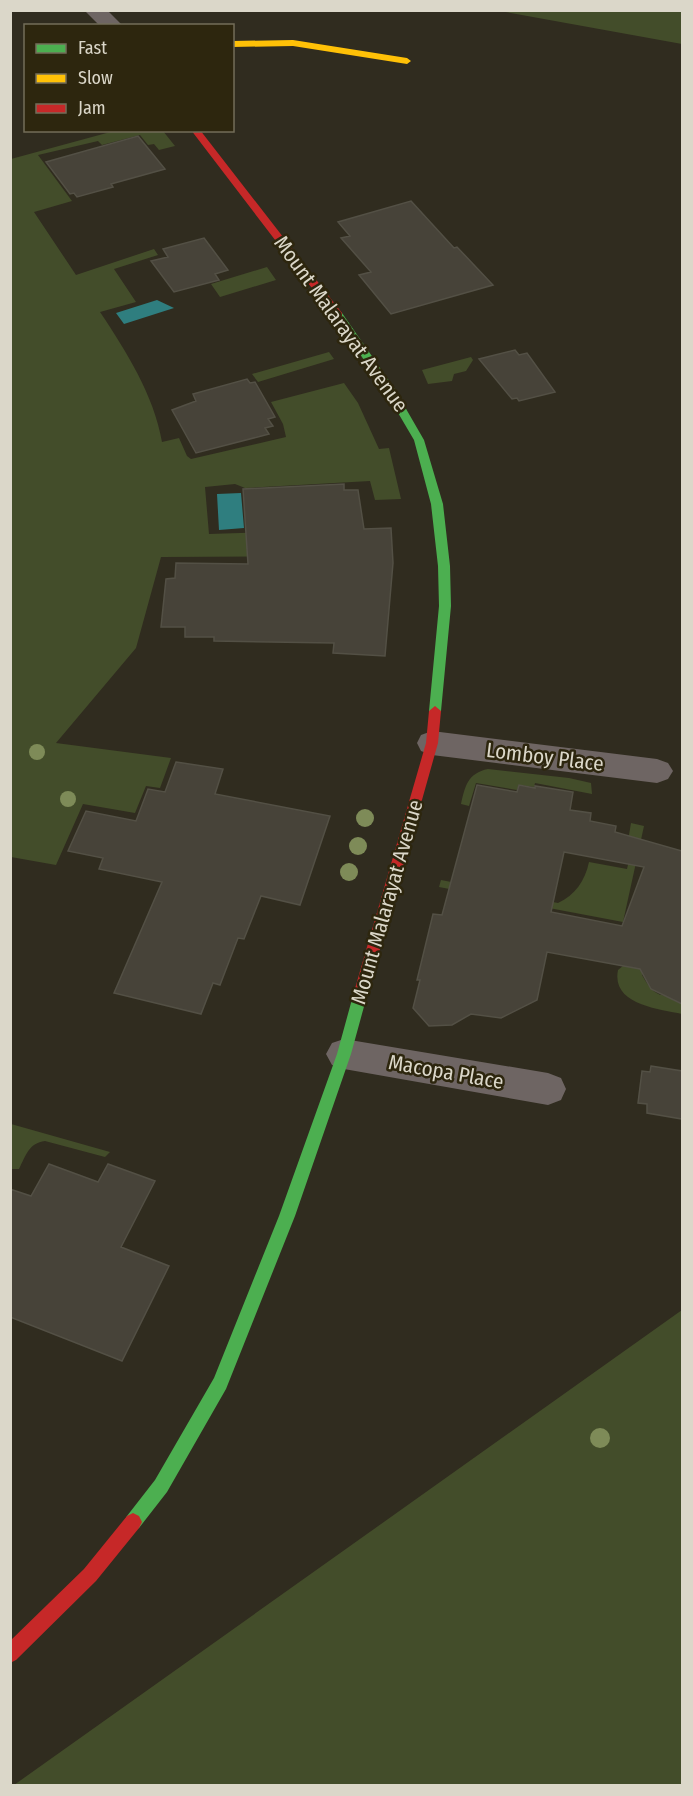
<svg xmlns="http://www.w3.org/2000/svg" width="693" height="1796" viewBox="0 0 693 1796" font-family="'Fira Sans Condensed',sans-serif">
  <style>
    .green { fill: #434d2a }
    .water { fill: #2f7e7f }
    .building { fill: #474339; stroke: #535045; stroke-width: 1.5; fill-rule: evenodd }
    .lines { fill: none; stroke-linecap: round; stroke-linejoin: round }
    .street { fill: #6e6563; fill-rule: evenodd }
    .fast { fill: #4caf50; fill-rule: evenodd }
    .slow { fill: #ffc107; fill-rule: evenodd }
    .jam { fill: #c62828; fill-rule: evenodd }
    .tree { fill: #7e8b58 }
    .labels { text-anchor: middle; stroke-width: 5; stroke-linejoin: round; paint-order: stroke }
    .street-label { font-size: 21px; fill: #dbd7c9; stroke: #2d260e }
  </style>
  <rect width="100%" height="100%" fill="#302c1f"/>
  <path class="green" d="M 500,11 L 682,11 L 682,44 Z
    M 114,131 L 163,131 L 175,146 L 159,150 L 154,144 L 148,145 L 140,135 L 102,145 L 98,141 L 38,155 L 72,201 L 34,212 L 76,275 L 154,249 L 158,255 L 114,269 L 136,302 L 100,312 C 126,351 154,395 162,442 L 179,438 L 187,456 L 191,459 L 286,437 L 283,424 L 271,402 L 344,383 L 358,403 L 379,449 L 389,448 L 401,499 L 375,500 L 370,481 L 245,488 L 235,484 L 205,487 L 209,534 L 354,529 L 356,556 L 161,557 L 136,648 L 56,743 L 171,758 L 160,788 L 146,786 L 135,813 L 83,804 L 56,865 L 11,857 L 11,159 Z
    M 267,267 L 276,280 L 220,297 L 211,284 Z
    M 329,352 L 334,359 L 258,382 L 252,374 Z
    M 471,357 L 473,360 L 466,371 L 454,374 L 452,381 L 428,384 L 422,370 Z
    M 488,769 L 569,778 L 591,783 L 592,794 L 535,783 L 534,787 L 519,785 L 517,790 L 476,783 L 469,806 L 461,804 C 465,786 468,773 488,769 Z
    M 631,823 L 644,826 L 623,922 L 439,887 L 441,880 L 558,903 C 575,895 585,881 589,862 L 627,869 L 633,843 L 628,841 Z
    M 624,965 L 644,967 L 642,975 C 653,995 660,999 682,993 L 682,1014 C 659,1009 611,1005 618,970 Z
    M 11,1124 L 110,1152 L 105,1157 L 45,1141 C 29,1143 26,1155 19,1169 L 11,1169 Z
    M 682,1310 L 682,1785 L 14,1785 Z"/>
  <path class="water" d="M 157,300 L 174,308 L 124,324 L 116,313 Z
    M 241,493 L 244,528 L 219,530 L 217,494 Z"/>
  <path class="building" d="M 138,136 L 165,169 L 111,184 L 113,187 L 77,197 L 74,193 L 70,194 L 46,162 Z
    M 411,201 L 454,248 L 457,247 L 493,285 L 391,314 L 359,275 L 371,272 L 341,238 L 350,236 L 338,222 Z
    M 204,238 L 228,270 L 215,274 L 219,280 L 174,292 L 151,261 L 168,257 L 163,249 Z
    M 515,350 L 519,355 L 527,353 L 555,392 L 519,401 L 517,398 L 512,399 L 479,359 Z
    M 247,379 L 250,383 L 255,382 L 275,417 L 268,419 L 273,426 L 265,428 L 269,434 L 196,453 L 172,410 L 196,401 L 193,394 Z
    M 344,484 L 344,490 L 358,490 L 364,529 L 391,528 L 393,563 L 385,656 L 333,653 L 334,643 L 214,641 L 214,637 L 185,637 L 185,627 L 161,627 L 166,579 L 175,578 L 176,563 L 248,564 L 243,489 Z
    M 176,762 L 223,769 L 215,794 L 330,816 L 300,905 L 261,896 L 244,939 L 238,938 L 220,985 L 213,983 L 201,1014 L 114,993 L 162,882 L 99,869 L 103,858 L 68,851 L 86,811 L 136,821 L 148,789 L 165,792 Z
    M 477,785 L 517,792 L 519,785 L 535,788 L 535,786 L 573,792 L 570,810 L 591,813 L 590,821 L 616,826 L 615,832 L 682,851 L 682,1004 L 651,989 L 640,969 L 547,952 L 537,1000 L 501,1018 L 471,1014 L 452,1025 L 429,1026 L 413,1008 L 420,980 L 417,980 L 433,914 L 442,915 ZM 564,852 L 644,867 L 622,926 L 551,912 Z
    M 651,1066 L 682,1071 L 682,1119 L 647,1113 L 647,1104 L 638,1103 L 642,1071 L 650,1072 Z
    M 49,1164 L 98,1182 L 108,1164 L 155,1181 L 121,1247 L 169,1266 L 122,1361 L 10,1317 L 10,1189 L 31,1196 Z"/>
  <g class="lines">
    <path class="street" d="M 84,10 L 107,10 L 123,26 L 100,26 Z
      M 432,731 L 657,759 L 668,763 L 673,771 L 668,779 L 657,783 L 432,755 L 421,751 L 417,743 L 421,735 Z
      M 344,1039 L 548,1073 L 561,1078 L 566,1089 L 561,1100 L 548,1105 L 344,1069 L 332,1065 L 326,1054 L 332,1043 Z"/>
    <path class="fast" d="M 338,312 L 342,313 L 394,388 L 424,440 L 443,504 L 450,566 L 451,606 L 441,711 L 435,716 L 429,711 L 439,606 L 438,566 L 431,504 L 414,440 L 384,389 L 333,315 Z
      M 361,986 L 366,988 L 368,992 L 351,1054 L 295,1216 L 226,1389 L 167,1492 L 139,1528 L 133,1531 L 127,1528 L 124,1522 L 127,1516 L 155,1480 L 214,1378 L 279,1216 L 337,1054 L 354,992 L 356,988 Z"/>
    <path class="slow" d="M 293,40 L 407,58 L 411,61 L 407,64 L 293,46 L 232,47 L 232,41 Z"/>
    <path class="jam" d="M 191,130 L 200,130 L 342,313 L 342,317 L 334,317 Z
      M 435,706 L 441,711 L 438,743 L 368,992 L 366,996 L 361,998 L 356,996 L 354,992 L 426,743 L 429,711 Z
      M 133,1513 L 139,1516 L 142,1522 L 139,1528 L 96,1581 L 16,1660 L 10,1663 L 10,1641 L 84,1569 L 127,1516 Z"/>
  </g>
  <g class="tree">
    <circle cx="37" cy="752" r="8"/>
    <circle cx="68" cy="799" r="8"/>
    <circle cx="365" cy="818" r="9"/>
    <circle cx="358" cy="846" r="9"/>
    <circle cx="349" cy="872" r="9"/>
    <circle cx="600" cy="1438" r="10"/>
  </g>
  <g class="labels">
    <g class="street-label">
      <text transform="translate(341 324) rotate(54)" y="7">Mount Malarayat Avenue</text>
      <text transform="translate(545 757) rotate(7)" y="7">Lomboy Place</text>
      <text transform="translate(387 902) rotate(-74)" y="7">Mount Malarayat Avenue</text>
      <text transform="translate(446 1072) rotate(10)" y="7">Macopa Place</text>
    </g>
  </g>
  <rect width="693" height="1796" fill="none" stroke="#dbd7c9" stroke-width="24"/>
  <rect x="24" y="24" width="210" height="108" fill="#2d260e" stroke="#736d59" stroke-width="1.5"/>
  <rect x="36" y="44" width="30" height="9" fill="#4caf50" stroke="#736d59" stroke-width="1.5"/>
  <text x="78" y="54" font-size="18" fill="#dbd7c9">Fast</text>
  <rect x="36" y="74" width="30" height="9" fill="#ffc107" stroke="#736d59" stroke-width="1.5"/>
  <text x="78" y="84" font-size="18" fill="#dbd7c9">Slow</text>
  <rect x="36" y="104" width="30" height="9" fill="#c62828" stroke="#736d59" stroke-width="1.5"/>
  <text x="78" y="114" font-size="18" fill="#dbd7c9">Jam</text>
</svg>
